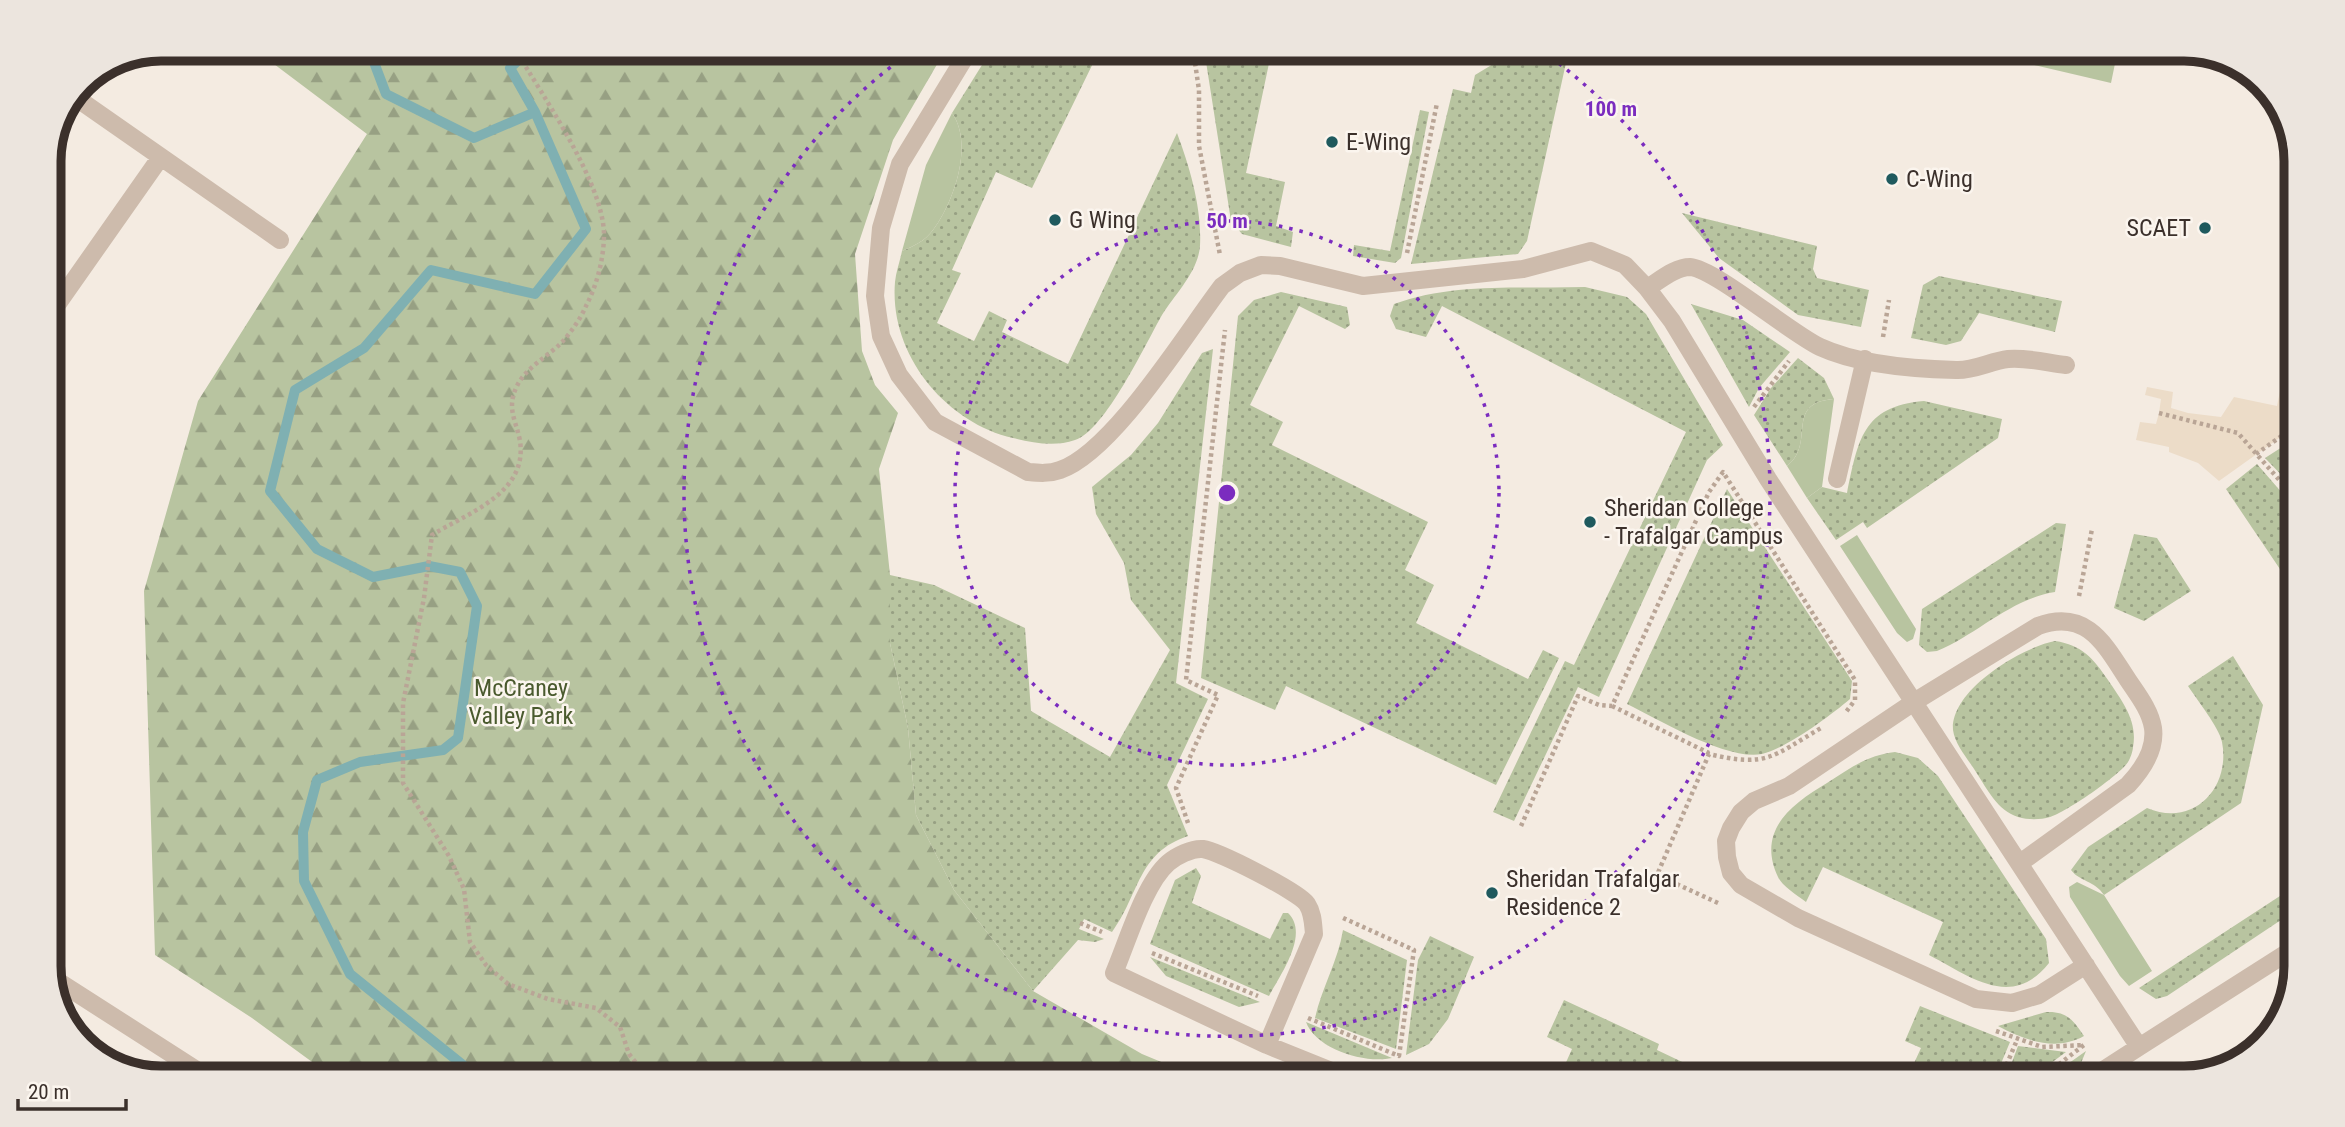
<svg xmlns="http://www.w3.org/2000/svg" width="2345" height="1127" viewBox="0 0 2345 1127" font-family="'Roboto Condensed',sans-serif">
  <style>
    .grass { fill: url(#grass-dots) }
    .forest { fill: url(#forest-firs) }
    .garden { fill: #b8c4a0 }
    .plaza { fill: #ecdcc8 }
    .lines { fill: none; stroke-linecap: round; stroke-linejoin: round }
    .stream { stroke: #7fb0b2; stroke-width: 10 }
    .path { stroke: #b9a596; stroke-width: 4.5; stroke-dasharray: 3.5 3.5; stroke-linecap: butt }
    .minor { stroke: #cdbbac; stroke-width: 18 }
    .ring { fill: none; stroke: #7b2cbf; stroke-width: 3.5; stroke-dasharray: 3.5 7 }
    .poi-dot { fill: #1f5a5e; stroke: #fbf5ee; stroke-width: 2.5 }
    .labels { text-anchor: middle; stroke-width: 5; stroke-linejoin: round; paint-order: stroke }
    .poi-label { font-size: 24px; fill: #3b302b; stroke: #fbf5ee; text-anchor: start }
    .park-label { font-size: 24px; fill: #4a5a2e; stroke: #fbf5ee }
    .rim { fill: none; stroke: #3b302b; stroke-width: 9 }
    .centre { fill: #7b2cbf; stroke: #fbf5ee; stroke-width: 3.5 }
    .ring-label { font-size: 21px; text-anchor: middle; font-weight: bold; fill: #7b2cbf; stroke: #fbf5ee; stroke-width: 5; stroke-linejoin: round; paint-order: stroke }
  </style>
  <defs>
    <pattern id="grass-dots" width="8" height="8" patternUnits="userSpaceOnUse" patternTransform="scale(1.75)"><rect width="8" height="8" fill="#b8c4a0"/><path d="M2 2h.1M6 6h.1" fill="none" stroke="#97a083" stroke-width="1.8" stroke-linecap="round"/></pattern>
    <pattern id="forest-firs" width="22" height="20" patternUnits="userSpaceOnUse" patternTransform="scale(1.75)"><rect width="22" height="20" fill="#b8c4a0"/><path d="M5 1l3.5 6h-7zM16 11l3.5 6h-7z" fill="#97a083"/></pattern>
  </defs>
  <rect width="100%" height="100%" fill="#f4ebe1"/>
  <path class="grass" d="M 992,49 L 1100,49 L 1032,188 L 996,172 L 952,270 L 961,273 L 937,323 L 974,341 L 989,311 L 1007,320 L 1002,332 L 1068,364 L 1177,133 C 1190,168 1202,208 1200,246 C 1198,272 1175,294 1162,315 C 1146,343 1105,431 1075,440 C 1055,447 1033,443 1013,438 C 945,422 889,354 895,282 C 896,272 900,261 902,251 C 914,246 925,241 933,230 C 954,202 974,144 952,113 Z
    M 1204,49 L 1272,49 L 1246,173 L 1285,182 L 1276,226 L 1293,232 L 1291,247 L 1242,234 L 1231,221 Z
    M 1518,49 L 1569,49 L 1527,241 L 1518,254 L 1411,264 L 1453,89 L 1471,93 L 1475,75 Z
    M 1420,110 L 1429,112 L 1401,258 L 1395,263 L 1353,256 L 1354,245 L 1390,251 Z
    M 1682,213 L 1817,246 L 1813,269 L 1817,278 L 1869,290 L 1861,327 L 1798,315 L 1719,258 Z
    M 1939,276 L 2062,301 L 2055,332 L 1979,313 L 1961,341 L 1946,345 L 1911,338 L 1923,285 Z
    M 1585,287 L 1627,297 L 1646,314 L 1723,445 L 1707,460 L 1599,697 L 1578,687 L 1514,821 L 1493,812 L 1565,661 L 1574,665 L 1686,432 L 1442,306 L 1426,337 L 1396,329 L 1390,316 L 1394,304 C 1453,282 1522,289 1585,287 Z
    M 1281,292 L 1347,307 L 1350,325 L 1345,329 L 1299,306 L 1250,405 L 1283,422 L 1272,445 L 1428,522 L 1405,570 L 1434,585 L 1416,623 L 1528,679 L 1543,650 L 1559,658 L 1496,785 L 1286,686 L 1275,710 L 1201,678 L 1238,316 L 1254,300 Z
    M 1691,304 L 1743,320 L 1790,352 L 1759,388 L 1749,407 Z
    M 1213,349 L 1176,683 L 1208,699 L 1167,785 L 1188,836 C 1137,853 1140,894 1112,932 L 1084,919 L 1079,929 L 1104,939 L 1095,942 L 1078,940 L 1033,991 L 954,890 L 916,815 L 908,728 L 890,643 L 890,575 L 934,585 L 1025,628 L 1031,711 L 1110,757 L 1170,650 L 1131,600 L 1124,563 L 1096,514 L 1092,487 L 1131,455 L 1158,423 L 1202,353 Z
    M 1798,358 L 1824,378 L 1834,399 C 1783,403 1817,443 1787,466 L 1754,415 L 1771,388 Z
    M 1924,401 L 2002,419 L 1998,438 L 1867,528 L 1863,522 L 1836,540 L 1807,498 L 1822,487 L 1847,493 C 1858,441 1862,406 1924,401 Z
    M 2296,438 L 2296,490 L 2265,458 Z
    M 2257,464 L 2296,509 L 2296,593 L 2226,489 Z
    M 1727,489 L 1852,681 L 1850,699 C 1830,716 1787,748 1762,754 C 1727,761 1660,720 1627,704 Z
    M 2056,523 L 2066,524 L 2055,592 C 2010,599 1978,634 1937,651 L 1927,652 L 1919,645 L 1922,609 Z
    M 2134,534 L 2157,538 L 2191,591 L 2144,621 L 2114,608 Z
    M 2055,641 C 2082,645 2093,658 2108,680 C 2122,701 2138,721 2133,747 C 2133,751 2130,759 2128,762 C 2120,775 2065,813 2050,817 C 2040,820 2028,820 2018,817 C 1997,810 1987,789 1976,772 C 1968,759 1955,745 1953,730 C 1950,690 2022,647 2055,641 Z
    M 2233,656 L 2263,705 L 2241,803 L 2104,895 C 2094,880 2080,882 2071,870 L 2088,847 L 2147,808 C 2193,828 2231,788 2222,742 C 2219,727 2197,700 2188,686 Z
    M 1895,752 L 1918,758 L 1938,776 L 2046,939 L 2049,963 C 2012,1010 1971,977 1929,955 L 1943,922 L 1823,867 L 1806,902 C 1797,895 1782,886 1778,877 C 1756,830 1792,804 1827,783 C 1850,768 1868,755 1895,752 Z
    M 1196,868 L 1201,876 L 1192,903 L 1270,939 L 1283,913 L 1288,913 C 1310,934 1280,975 1269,996 L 1150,944 L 1175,880 Z
    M 2296,881 L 2296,906 L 2281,920 L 2167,996 L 2156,999 L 2139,988 L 2289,890 Z
    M 1343,930 L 1407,960 L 1396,1049 L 1315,1018 C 1322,987 1338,961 1343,930 Z
    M 1430,936 L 1474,957 L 1448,1019 L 1429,1044 L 1406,1055 L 1418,960 Z
    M 1150,957 L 1260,1002 L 1239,1007 L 1166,976 Z
    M 1564,1000 L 1659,1044 L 1657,1050 L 1716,1078 L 1559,1078 L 1572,1049 L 1547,1037 Z
    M 1920,1006 L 2010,1042 L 1995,1078 L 1923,1078 L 1910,1072 L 1921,1048 L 1905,1041 Z
    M 2046,1012 C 2067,1011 2073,1020 2084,1036 C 2055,1052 2024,1040 1998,1026 Z
    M 1306,1022 L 1392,1058 C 1364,1064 1316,1049 1306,1022 Z
    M 2018,1046 L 2066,1052 L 2031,1078 L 2006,1078 Z
    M 2086,1051 L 2081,1063 L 2067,1078 L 2048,1078 Z
    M 1529,1066 L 1559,1078 L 1525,1078 Z"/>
  <path class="forest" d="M 254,49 L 946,49 L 893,140 L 855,254 L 862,351 L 875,385 L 898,413 L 879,469 L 890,575 L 890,643 L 908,728 L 916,815 L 954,890 L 1033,991 L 1142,1054 L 1200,1078 L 334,1078 L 252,1018 L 155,955 L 144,591 L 198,401 L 367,134 Z"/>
  <path class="garden" d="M 1980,49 L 2118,49 L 2111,83 L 1979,52 Z
    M 952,113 C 974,144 954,202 933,230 C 925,241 914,246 902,251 L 926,165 Z
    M 1834,399 L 1822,487 L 1807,498 L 1787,466 C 1817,443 1783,403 1834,399 Z
    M 1857,535 L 1916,629 L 1913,639 L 1907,642 L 1897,633 L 1840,546 Z
    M 2077,882 L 2104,895 L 2152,971 L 2129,986 L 2120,976 L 2070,897 L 2069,887 Z"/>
  <path class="plaza" d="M 2292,332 L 2296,333 L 2296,426 L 2219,481 L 2198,463 L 2169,452 L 2169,447 L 2136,440 L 2140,422 L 2156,424 L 2159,413 L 2161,399 L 2145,395 L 2147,387 L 2173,392 L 2171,408 L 2188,413 L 2221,417 L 2234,397 L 2277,406 Z"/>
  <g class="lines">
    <path class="stream" d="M 369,49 L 386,94 L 474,138 L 535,112
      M 479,1078 L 350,974 L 304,881 L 303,832 L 317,780 L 360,762 L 443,750 L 458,738 L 477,606 L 460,572 L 429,566 L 373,577 L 317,549 L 270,491 L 295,390 L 364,348 L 431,270 L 535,294 L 586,229 L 535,112 L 510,68 L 530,49"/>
    <path class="path" d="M 515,49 C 542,95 603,182 604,234 C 604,258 597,285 586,306 C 581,318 571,332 563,341 C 549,356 526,367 517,386 C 506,408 516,420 520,441 C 528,494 467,513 432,535 L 424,598 L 403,703 L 403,783 L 449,856 L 464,889 L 470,942 L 486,965 L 508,984 L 548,999 L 596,1008 L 620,1027 L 629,1054 L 648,1078
      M 1193,49 L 1199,90 L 1199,146 L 1220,255
      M 1407,253 L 1437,103
      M 1883,337 L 1889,300
      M 2296,387 L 2289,405 L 2296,416
      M 1754,407 L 1789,361
      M 2159,413 L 2238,433 L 2296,499
      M 2256,454 L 2296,426
      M 2079,596 L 2092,529
      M 1612,706 L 1709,753
      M 1188,823 L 1176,788 L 1218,695 L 1186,680 L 1225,330
      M 1521,826 L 1578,696 L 1599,705 L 1612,706 L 1709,492 L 1723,472 L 1855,680 L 1855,700 L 1846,712
      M 1652,888 L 1657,875
      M 1718,903 L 1657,875 L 1709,754 C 1767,768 1773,756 1821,728
      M 1080,923 L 1102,932
      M 1152,953 L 1258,996
      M 1308,1018 L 1399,1056 L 1414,950 L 1341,917
      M 1996,1031 L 2042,1047 L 2084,1045 L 2041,1078
      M 2001,1078 L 2017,1040"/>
    <path class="minor" d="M 970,49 L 900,164 L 881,228 L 875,296 L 881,336 L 899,375 L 935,422 L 1028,472 C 1039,473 1049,474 1060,470 C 1113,452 1186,333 1222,286 L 1240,273 L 1261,265 L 1280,266 L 1363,286 L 1523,269 L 1591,251 L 1625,265 L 1647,288
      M 75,97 L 280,240
      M 49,316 L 160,158
      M 2066,365 C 2048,363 2026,357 2008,359 C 1991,361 1973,371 1956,370 C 1914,369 1859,365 1820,347 C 1789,332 1715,269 1690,267 C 1675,267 1659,281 1647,288 L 1672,321 L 1768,479 L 2139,1047 L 2296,947
      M 1837,479 L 1865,359
      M 2020,863 L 2128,785 C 2142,770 2156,750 2153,728 C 2150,710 2138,695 2128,680 C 2105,645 2087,608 2038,626 L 1914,702 L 1789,786 L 1754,801 L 1741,812 L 1731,828 L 1726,841 L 1727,857 L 1731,873 L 1741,885 L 1798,918 L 1976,999 L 2012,1003 L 2039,995 L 2086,965
      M 50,976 L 209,1078
      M 1267,1045 L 1314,934 C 1313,923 1313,913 1307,904 C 1299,892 1218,851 1203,849 C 1192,848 1176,856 1168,863 C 1144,884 1127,943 1114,973 L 1267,1045 L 1349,1078
      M 2091,1078 L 2139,1047"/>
  </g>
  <g class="ring">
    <circle cx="1227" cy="493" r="272"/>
    <path d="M1542 51A543 543 0 1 1 912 51"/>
  </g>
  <g class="poi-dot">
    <circle cx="1332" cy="142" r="7"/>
    <circle cx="1892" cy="179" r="7"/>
    <circle cx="1055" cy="220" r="7"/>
    <circle cx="2205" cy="228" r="7"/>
    <circle cx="1590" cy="522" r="7"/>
    <circle cx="1492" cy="893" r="7"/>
  </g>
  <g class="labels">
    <g class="poi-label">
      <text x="1346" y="150">E-Wing</text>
      <text x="1906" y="187">C-Wing</text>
      <text x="1069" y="228">G Wing</text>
      <text x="2191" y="236" text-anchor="end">SCAET</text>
      <text x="1604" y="516">Sheridan College<tspan x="1604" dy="28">- Trafalgar Campus</tspan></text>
      <text x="1506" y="887">Sheridan Trafalgar<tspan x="1506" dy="28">Residence 2</tspan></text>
    </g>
    <g class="park-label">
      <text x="521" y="696">McCraney<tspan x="521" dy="28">Valley Park</tspan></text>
    </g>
  </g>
  <path d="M0 0H2345V1127H0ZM161 61H2184A100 100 0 0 1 2284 161V966A100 100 0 0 1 2184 1066H161A100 100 0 0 1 61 966V161A100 100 0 0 1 161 61Z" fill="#ece5de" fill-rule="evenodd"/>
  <path class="rim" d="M161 61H2184A100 100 0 0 1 2284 161V966A100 100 0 0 1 2184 1066H161A100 100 0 0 1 61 966V161A100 100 0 0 1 161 61Z"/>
  <circle cx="1227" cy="493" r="10" class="centre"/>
  <g class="ring-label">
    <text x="1611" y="116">100 m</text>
    <text x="1227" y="228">50 m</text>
  </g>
  <path d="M18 1099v10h108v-10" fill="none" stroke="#3b302b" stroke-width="3.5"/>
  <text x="28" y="1099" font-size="21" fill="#3b302b" stroke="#fbf5ee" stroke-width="5" paint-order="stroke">20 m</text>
</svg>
